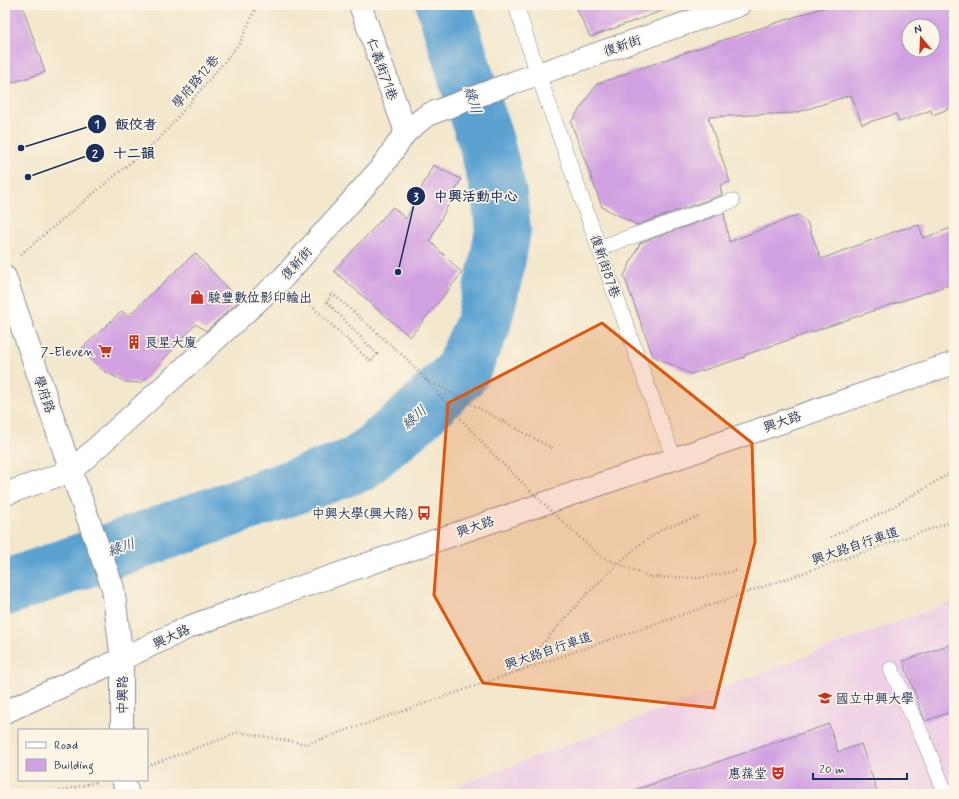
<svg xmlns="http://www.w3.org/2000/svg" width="959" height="799" viewBox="0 0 959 799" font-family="Mynerve,'LXGW WenKai TC',sans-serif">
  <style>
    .built { fill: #efd0e6 }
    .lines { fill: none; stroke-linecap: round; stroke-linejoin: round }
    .river { stroke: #5ba2d1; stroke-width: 56 }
    .building { fill: #d2a1e2; fill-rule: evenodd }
    .lane-casing { stroke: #878b95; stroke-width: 16 }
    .street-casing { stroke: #878b95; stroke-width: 24 }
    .secondary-casing { stroke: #878b95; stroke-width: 24 }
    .path { stroke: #878b95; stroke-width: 2.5; stroke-dasharray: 1 3; stroke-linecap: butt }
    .lane { stroke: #fff; stroke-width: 15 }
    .street { stroke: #fff; stroke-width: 22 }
    .secondary { stroke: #fff; stroke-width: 22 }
    .path-bridge { stroke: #878b95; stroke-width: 2.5; stroke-dasharray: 1 3; stroke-linecap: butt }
    .marked { fill: #de5710; fill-opacity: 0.2; stroke: #de5710; stroke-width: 3; stroke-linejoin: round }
    .labels { text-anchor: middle; stroke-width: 3.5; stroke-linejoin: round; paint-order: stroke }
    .street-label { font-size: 13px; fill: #1b2f5e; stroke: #fcf5e5 }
    .poi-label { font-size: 13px; fill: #1b2f5e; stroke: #fcf5e5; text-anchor: start }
    .water-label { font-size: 14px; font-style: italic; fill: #315786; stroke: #fcf5e5 }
    .leader { fill: none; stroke: #1b2f5e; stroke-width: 1.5 }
    .callout-dot { fill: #1b2f5e; stroke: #fcf5e5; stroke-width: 1.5 }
    .mark-label { font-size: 12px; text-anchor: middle; font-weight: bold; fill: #fff }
    .callout-label { font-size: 14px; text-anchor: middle; font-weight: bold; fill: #1b2f5e; stroke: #fcf5e5; stroke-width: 3.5; stroke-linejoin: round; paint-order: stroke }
  </style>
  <rect width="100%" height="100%" fill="#fcf5e5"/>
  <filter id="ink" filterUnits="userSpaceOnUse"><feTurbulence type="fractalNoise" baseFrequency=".025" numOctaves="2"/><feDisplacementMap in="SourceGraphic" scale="8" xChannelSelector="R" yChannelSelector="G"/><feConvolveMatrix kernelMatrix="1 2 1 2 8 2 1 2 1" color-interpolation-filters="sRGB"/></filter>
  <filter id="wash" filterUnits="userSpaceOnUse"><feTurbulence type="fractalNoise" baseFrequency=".012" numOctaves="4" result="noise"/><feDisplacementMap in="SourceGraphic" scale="16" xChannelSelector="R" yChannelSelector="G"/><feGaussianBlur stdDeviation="0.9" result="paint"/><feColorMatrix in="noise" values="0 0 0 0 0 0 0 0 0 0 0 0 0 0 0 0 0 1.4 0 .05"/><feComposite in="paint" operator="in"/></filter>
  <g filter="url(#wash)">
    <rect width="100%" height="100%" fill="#f3e7cc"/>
    <path class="built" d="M 954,601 L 954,794 L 436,794 Z"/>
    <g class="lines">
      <path class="river" d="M 5,588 L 359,464 L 414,418 L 461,373 L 483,324 L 496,269 L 503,230 L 499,194 L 486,142 L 444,5"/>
    </g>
    <g id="blocks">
      <path class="building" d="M 5,5 L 22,5 L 45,72 L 5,85 Z
        M 575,5 L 669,5 L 670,8 L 590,37 Z
        M 831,5 L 954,5 L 954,107 L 932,115 L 931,110 L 899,122 L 896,114 L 862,124 L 851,95 L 795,113 L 708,117 L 730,182 L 720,185 L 722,195 L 637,225 L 602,207 L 571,122 L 597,84 L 687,52 ZM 909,26 L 933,26 L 933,50 L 909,50 Z
        M 433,165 L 461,179 L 430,241 L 462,273 L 410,337 L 334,271 L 393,207 L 406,219 Z
        M 724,213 L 729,242 L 798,215 L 807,222 L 821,259 L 899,230 L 919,225 L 923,238 L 954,227 L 954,283 L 745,355 L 745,357 L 691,374 L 653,356 L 624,276 L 640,243 Z
        M 195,253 L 239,301 L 206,331 L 196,324 L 142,383 L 125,382 L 104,371 L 80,350 L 122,311 L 128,316 Z
        M 954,643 L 954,711 L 925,721 L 903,661 Z
        M 829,724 L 838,752 L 861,744 L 878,794 L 636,794 L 635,790 Z"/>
    </g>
  </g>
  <g filter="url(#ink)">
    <use href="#blocks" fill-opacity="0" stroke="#878b95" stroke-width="1"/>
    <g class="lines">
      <defs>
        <path id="lane" d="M 516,5 L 538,74 L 657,413 L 674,458
          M 599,248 L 732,201
          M 891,669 L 923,738 L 946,794"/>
        <path id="street" d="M 360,5 L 406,132
          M 5,277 L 71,471 L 113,588 L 122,659 L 122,730
          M 5,494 L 71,471 L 283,278 L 381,168 L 406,132 L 427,115 L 512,83 L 739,5
          M 5,712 L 122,659
          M 123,780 L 128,794"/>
        <path id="secondary" d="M 122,659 L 189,627 L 254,603 L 954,363"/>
      </defs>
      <use href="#lane" class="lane-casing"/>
      <use href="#street" class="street-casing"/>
      <use href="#secondary" class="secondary-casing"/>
      <path class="path" d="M 21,254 L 161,137 L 240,43 L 257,5
        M 302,297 L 371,362 L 377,354 L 327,302 L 332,293
        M 425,379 L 554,449
        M 831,537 L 884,512 L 954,471
        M 518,671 L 587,594 L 635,548 L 664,528 L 698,517
        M 147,766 L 224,738 L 238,732 L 307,744 L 954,521
        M 48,794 L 96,782"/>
      <use href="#lane" class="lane"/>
      <use href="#street" class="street"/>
      <use href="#secondary" class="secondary"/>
      <path class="path-bridge" d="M 332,293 L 408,360 L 488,449 L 550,510 L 600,556 L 650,577 L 700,578 L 739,570"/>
    </g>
  </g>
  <path class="marked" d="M 602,323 L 752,443 L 755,542 L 714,708 L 483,683 L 434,595 L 448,403 Z"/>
  <defs>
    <symbol id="shop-bare" viewBox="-9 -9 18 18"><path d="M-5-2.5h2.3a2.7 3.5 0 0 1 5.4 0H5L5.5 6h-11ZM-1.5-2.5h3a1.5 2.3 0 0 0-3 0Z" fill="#c8321e" stroke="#fcf5e5" stroke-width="2.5" paint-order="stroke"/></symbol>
    <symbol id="building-bare" viewBox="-9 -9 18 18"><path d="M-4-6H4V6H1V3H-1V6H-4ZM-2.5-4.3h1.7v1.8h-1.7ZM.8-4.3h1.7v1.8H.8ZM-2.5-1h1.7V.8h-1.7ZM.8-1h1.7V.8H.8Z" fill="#c8321e" stroke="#fcf5e5" stroke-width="2.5" paint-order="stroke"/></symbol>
    <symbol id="supermarket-bare" viewBox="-9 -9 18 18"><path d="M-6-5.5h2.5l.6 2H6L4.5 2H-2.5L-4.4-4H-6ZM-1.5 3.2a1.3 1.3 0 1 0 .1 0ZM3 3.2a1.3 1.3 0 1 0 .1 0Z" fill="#c8321e" stroke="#fcf5e5" stroke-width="2.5" paint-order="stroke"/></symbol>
    <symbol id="bus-bare" viewBox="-9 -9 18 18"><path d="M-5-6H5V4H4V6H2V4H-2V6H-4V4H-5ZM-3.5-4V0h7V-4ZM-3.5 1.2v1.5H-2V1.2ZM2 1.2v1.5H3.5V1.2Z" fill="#c8321e" stroke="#fcf5e5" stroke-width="2.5" paint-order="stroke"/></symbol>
    <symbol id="university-bare" viewBox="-9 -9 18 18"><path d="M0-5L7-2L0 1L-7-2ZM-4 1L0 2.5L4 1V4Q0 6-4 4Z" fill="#c8321e" stroke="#fcf5e5" stroke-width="2.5" paint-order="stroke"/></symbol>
    <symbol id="theatre-bare" viewBox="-9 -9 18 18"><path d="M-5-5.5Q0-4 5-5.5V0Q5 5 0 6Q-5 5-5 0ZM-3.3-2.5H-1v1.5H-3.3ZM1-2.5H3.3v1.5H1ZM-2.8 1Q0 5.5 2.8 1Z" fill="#c8321e" stroke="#fcf5e5" stroke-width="2.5" paint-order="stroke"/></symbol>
  </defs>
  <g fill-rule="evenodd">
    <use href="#shop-bare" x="187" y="287" width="20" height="20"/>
    <use href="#building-bare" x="124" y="332" width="20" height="20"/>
    <use href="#supermarket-bare" x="95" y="341" width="20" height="20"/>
    <use href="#bus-bare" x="414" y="503" width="20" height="20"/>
    <use href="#university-bare" x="815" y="688" width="20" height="20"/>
    <use href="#theatre-bare" x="768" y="763" width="20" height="20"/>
  </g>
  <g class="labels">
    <g class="street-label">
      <text transform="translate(622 45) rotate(-19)" y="5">復新街</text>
      <text transform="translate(383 69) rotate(70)" y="5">仁義街71巷</text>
      <text transform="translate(195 81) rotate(-50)" y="5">學府路12巷</text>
      <text transform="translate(296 263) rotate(-48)" y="5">復新街</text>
      <text transform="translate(606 266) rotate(71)" y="5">復新街87巷</text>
      <text transform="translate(45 394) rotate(71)" y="5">學府路</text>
      <text transform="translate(782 421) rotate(-19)" y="5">興大路</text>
      <text transform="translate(475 526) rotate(-19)" y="5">興大路</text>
      <text transform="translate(855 545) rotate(-19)" y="5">興大路自行車道</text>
      <text transform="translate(171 636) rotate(-25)" y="5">興大路</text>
      <text transform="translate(548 650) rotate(-19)" y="5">興大路自行車道</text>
      <text transform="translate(122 695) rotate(-90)" y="5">中興路</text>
    </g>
    <g class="poi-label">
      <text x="208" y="302">駿豐數位影印輸出</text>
      <text x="145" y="347">良星大廈</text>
      <text x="94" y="356" text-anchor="end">7-Eleven</text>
      <text x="413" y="518" text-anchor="end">中興大學(興大路)</text>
      <text x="836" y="703">國立中興大學</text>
      <text x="767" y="778" text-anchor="end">惠蓀堂</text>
    </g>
    <g class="water-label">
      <text transform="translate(473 100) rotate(73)" y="5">綠川</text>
      <text transform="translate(414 417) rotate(-42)" y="5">綠川</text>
      <text transform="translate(121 547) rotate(-19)" y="5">綠川</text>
    </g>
  </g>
  <path class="leader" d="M21 148L97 124M28 177L95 153M398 272L416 196"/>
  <g class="callout-dot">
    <circle cx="21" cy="148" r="4"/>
    <circle cx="28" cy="177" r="4"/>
    <circle cx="398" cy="272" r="4"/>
    <circle cx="97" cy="124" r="10"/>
    <circle cx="95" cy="153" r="10"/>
    <circle cx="416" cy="196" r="10"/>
  </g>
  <g class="mark-label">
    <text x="97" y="128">1</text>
    <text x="95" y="158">2</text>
    <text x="416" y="201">3</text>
  </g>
  <g class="callout-label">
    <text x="136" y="129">飯佼者</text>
    <text x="134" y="158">十二韻</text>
    <text x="476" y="201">中興活動中心</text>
  </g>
  <rect width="959" height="799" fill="none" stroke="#fcf5e5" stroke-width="20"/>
  <rect x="18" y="729" width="130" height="52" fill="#fcf5e5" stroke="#a2a6af"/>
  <rect x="26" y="742" width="20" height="6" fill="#ffffff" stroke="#a2a6af"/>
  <text x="54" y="749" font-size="12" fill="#1b2f5e">Road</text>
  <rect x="26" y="759" width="20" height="12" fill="#d2a1e2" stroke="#a2a6af"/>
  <text x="54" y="769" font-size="12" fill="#1b2f5e">Building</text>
  <g transform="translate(921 38) rotate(341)"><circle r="19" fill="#fcf5e5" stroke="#a2a6af"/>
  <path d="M0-3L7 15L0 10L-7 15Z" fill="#c8321e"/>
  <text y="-6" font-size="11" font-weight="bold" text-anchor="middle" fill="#1b2f5e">N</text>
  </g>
  <path d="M813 773v6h94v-6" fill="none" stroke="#1b2f5e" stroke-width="2"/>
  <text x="819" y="773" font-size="12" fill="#1b2f5e" stroke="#fcf5e5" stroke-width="3" paint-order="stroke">20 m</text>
</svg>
